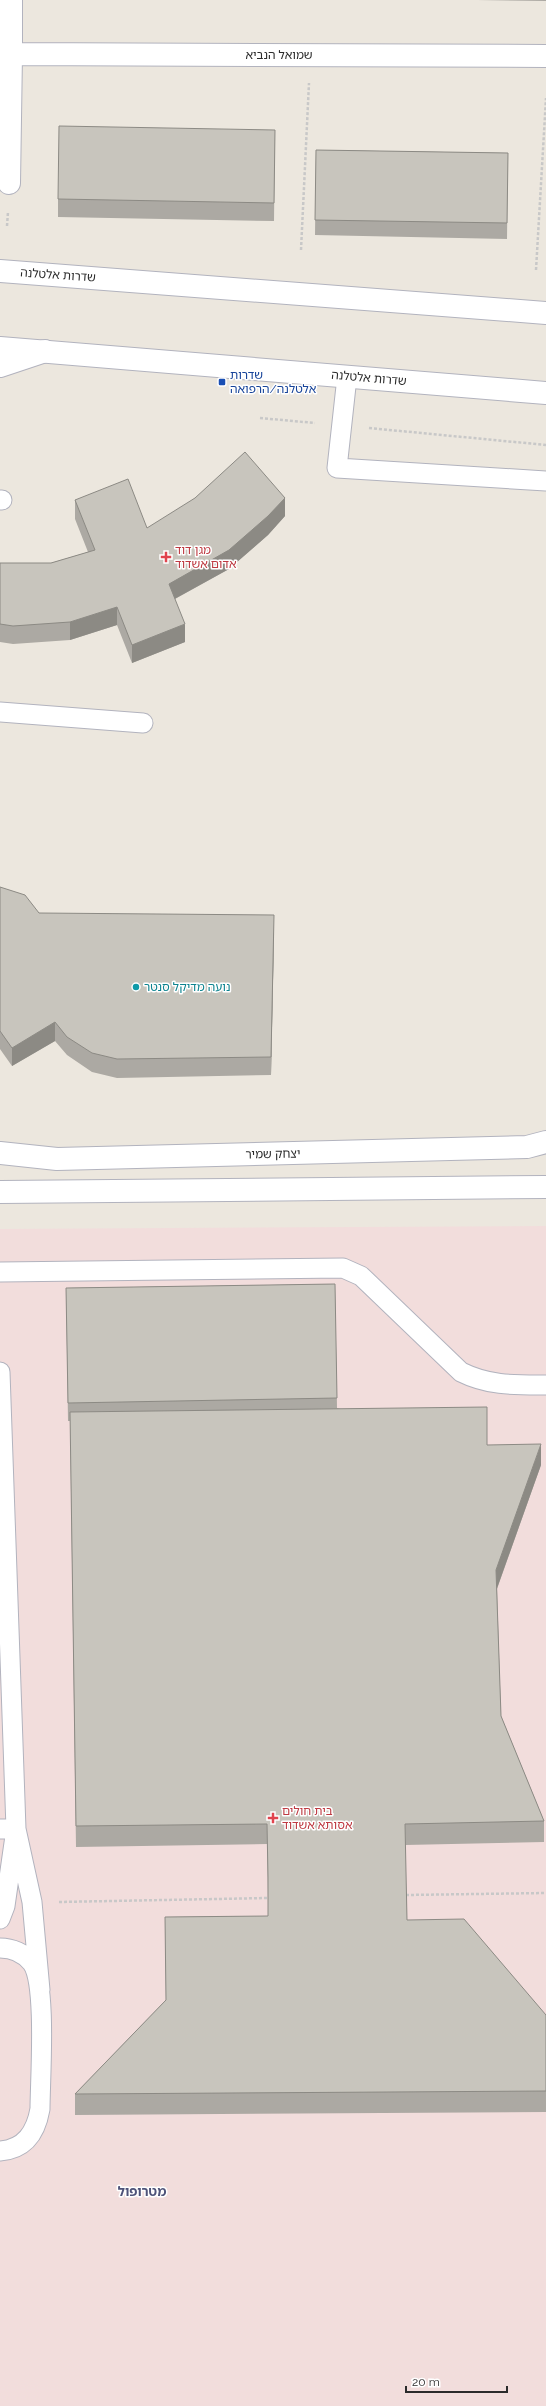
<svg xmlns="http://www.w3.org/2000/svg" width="546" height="2406" viewBox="0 0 546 2406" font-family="Raleway,'Noto Sans Hebrew',sans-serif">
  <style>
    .medical { fill: #f2dddc }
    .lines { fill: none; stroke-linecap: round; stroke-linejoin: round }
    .service-casing { stroke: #b2b3be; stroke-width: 21 }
    .minor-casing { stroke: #b2b3be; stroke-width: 24 }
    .tertiary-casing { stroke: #b2b3be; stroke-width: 24 }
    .secondary-casing { stroke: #b2b3be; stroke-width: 24 }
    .path { stroke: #c8c8c8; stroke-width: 2.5; stroke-dasharray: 3 2; stroke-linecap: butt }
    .service { stroke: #fff; stroke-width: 19 }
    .minor { stroke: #fff; stroke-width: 22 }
    .tertiary { stroke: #fff; stroke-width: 22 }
    .secondary { stroke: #fff; stroke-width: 22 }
    .wall { fill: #aca9a3 }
    .shaded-wall { fill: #8c8a84 }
    .building { fill: #c8c5bd; stroke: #8c8a84 }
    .transit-dot { fill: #1a4fb4; stroke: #fff; stroke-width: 1.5 }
    .health-dot { fill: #e0444e; stroke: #fff; stroke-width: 1.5 }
    .culture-dot { fill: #0f9aa8; stroke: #fff; stroke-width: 1.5 }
    .labels { text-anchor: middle; stroke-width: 3; stroke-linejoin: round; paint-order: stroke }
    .street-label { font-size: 12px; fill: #2b2b2b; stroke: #fff }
    .transit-label { font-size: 12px; fill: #164399; stroke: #fff; text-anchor: start }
    .health-label { font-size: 12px; fill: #be3a42; stroke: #fff; text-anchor: start }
    .culture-label { font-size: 12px; fill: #0d838f; stroke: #fff; text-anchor: start }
    .neighbourhood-label { font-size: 13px; font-weight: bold; fill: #4e5379; stroke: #fff }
  </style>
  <rect width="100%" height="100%" fill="#ece7de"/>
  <path class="medical" d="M 546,1226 L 546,2406 L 0,2406 L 0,1229 Z"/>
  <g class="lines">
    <defs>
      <path id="service" d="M 347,377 L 337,468 L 546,481
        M 0,500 L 2,500
        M 0,712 L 143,723
        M 0,1272 L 343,1268 L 361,1276 L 461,1372 C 489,1386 515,1385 546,1385
        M 0,1372 L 16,1829 L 32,1902 L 40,1990
        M 0,1829 L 16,1829 L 5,1906 L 0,1919
        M 0,1948 C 12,1948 24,1953 32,1963 C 47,1984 40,2080 40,2109 C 36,2132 25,2149 0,2151"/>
      <path id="minor" d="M 11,0 L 11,54 L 546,56
        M 9,183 L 11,54
        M 0,1153 L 57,1159 L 527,1147 L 546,1142
        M 0,1192 L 546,1187"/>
      <path id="tertiary" d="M 0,366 L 45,351"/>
      <path id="secondary" d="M 0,271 L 546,313
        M 0,348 L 546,393"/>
    </defs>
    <use href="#service" class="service-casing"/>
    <use href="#minor" class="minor-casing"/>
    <use href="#tertiary" class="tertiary-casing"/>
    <use href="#secondary" class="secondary-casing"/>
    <path class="path" d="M 7,226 L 8,212
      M 301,250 L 309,83
      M 536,270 L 546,98
      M 260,418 L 315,423
      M 369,428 L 546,445
      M 406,1895 L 546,1893
      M 59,1902 L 268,1898"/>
    <use href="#service" class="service"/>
    <use href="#minor" class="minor"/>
    <use href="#tertiary" class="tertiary"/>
    <use href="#secondary" class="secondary"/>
  </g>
  <path class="wall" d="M 477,0 L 546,0 L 546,1 Z
    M 275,130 L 274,221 L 58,217 L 58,199 Z
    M 316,150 L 508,153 L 507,239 L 315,235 Z
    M 75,500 L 147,528 L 285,516 L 268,535 L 229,569 L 175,599 L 185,642 L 132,663 L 117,625 L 70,640 L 13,644 L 0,642 L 0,563 L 51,563 L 88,552 L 75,519 Z
    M 0,887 L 39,913 L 274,933 L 271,1075 L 117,1078 L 92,1072 L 67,1055 L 55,1041 L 12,1066 L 0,1049 Z
    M 335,1284 L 337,1408 L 487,1445 L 541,1465 L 497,1589 L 501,1716 L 544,1821 L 544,1842 L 405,1845 L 407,1920 L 546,2015 L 546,2112 L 75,2115 L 75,2094 L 166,2000 L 165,1917 L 268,1916 L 268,1898 L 267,1844 L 76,1847 L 70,1421 L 68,1421 L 66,1288 Z"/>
  <path class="shaded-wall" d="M 285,498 L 285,516 L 268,535 L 229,569 L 169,602 L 169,584 Z
    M 117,607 L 117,625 L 70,640 L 70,622 Z
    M 185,624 L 185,642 L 132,663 L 132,645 Z
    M 274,915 L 274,933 L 271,1075 L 271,1057 Z
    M 55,1022 L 55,1041 L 12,1066 L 12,1048 Z
    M 541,1444 L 541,1465 L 496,1591 L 496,1570 Z"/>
  <path class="building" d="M 59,126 L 275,130 L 274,203 L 58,199 Z
    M 316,150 L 508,153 L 507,223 L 315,220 Z
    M 245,452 L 285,498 L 268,516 L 229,550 L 169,584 L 185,624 L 132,645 L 117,607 L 70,622 L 13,626 L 0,624 L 0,563 L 51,563 L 95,550 L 75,500 L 128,479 L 147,528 L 195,498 Z
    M 0,887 L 25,895 L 39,913 L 274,915 L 271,1057 L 117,1059 L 92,1053 L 67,1037 L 55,1022 L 12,1048 L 0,1031 Z
    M 335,1284 L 337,1398 L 68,1403 L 66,1288 Z
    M 487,1407 L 487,1445 L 541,1444 L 496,1570 L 501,1716 L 544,1821 L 405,1824 L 407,1920 L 464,1919 L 546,2015 L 546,2091 L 75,2094 L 166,2000 L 165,1917 L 268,1916 L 268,1877 L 267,1824 L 76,1826 L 70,1412 Z"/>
  <rect class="transit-dot" x="218" y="378" width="8" height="8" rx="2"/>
  <g class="health-dot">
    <path d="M164 551h4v4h4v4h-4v4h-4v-4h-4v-4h4z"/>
    <path d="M271 1812h4v4h4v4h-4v4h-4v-4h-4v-4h4z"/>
  </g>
  <circle class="culture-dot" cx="136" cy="987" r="4"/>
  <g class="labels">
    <g class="street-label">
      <text x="279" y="59">שמואל הנביא</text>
      <text transform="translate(58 275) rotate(4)" y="4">שדרות אלטלנה</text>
      <text transform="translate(369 378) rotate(5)" y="4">שדרות אלטלנה</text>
      <text transform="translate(273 1154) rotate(-1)" y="4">יצחק שמיר</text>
    </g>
    <g class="transit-label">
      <text x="230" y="379">שדרות<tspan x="230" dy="14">אלטלנה/הרפואה</tspan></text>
    </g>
    <g class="health-label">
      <text x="175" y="554">מגן דוד<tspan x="175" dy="14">אדום אשדוד</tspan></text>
      <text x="282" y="1815">בית חולים<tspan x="282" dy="14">אסותא אשדוד</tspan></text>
    </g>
    <g class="culture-label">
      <text x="144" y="991">נועה מדיקל סנטר</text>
    </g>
    <g class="neighbourhood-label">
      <text x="142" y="2196">מטרופול</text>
    </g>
  </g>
  <path d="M406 2386v6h101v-6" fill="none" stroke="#2b2b2b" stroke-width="2"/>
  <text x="412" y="2386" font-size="12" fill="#2b2b2b" stroke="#ffffff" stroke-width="3" paint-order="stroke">20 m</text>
</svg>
